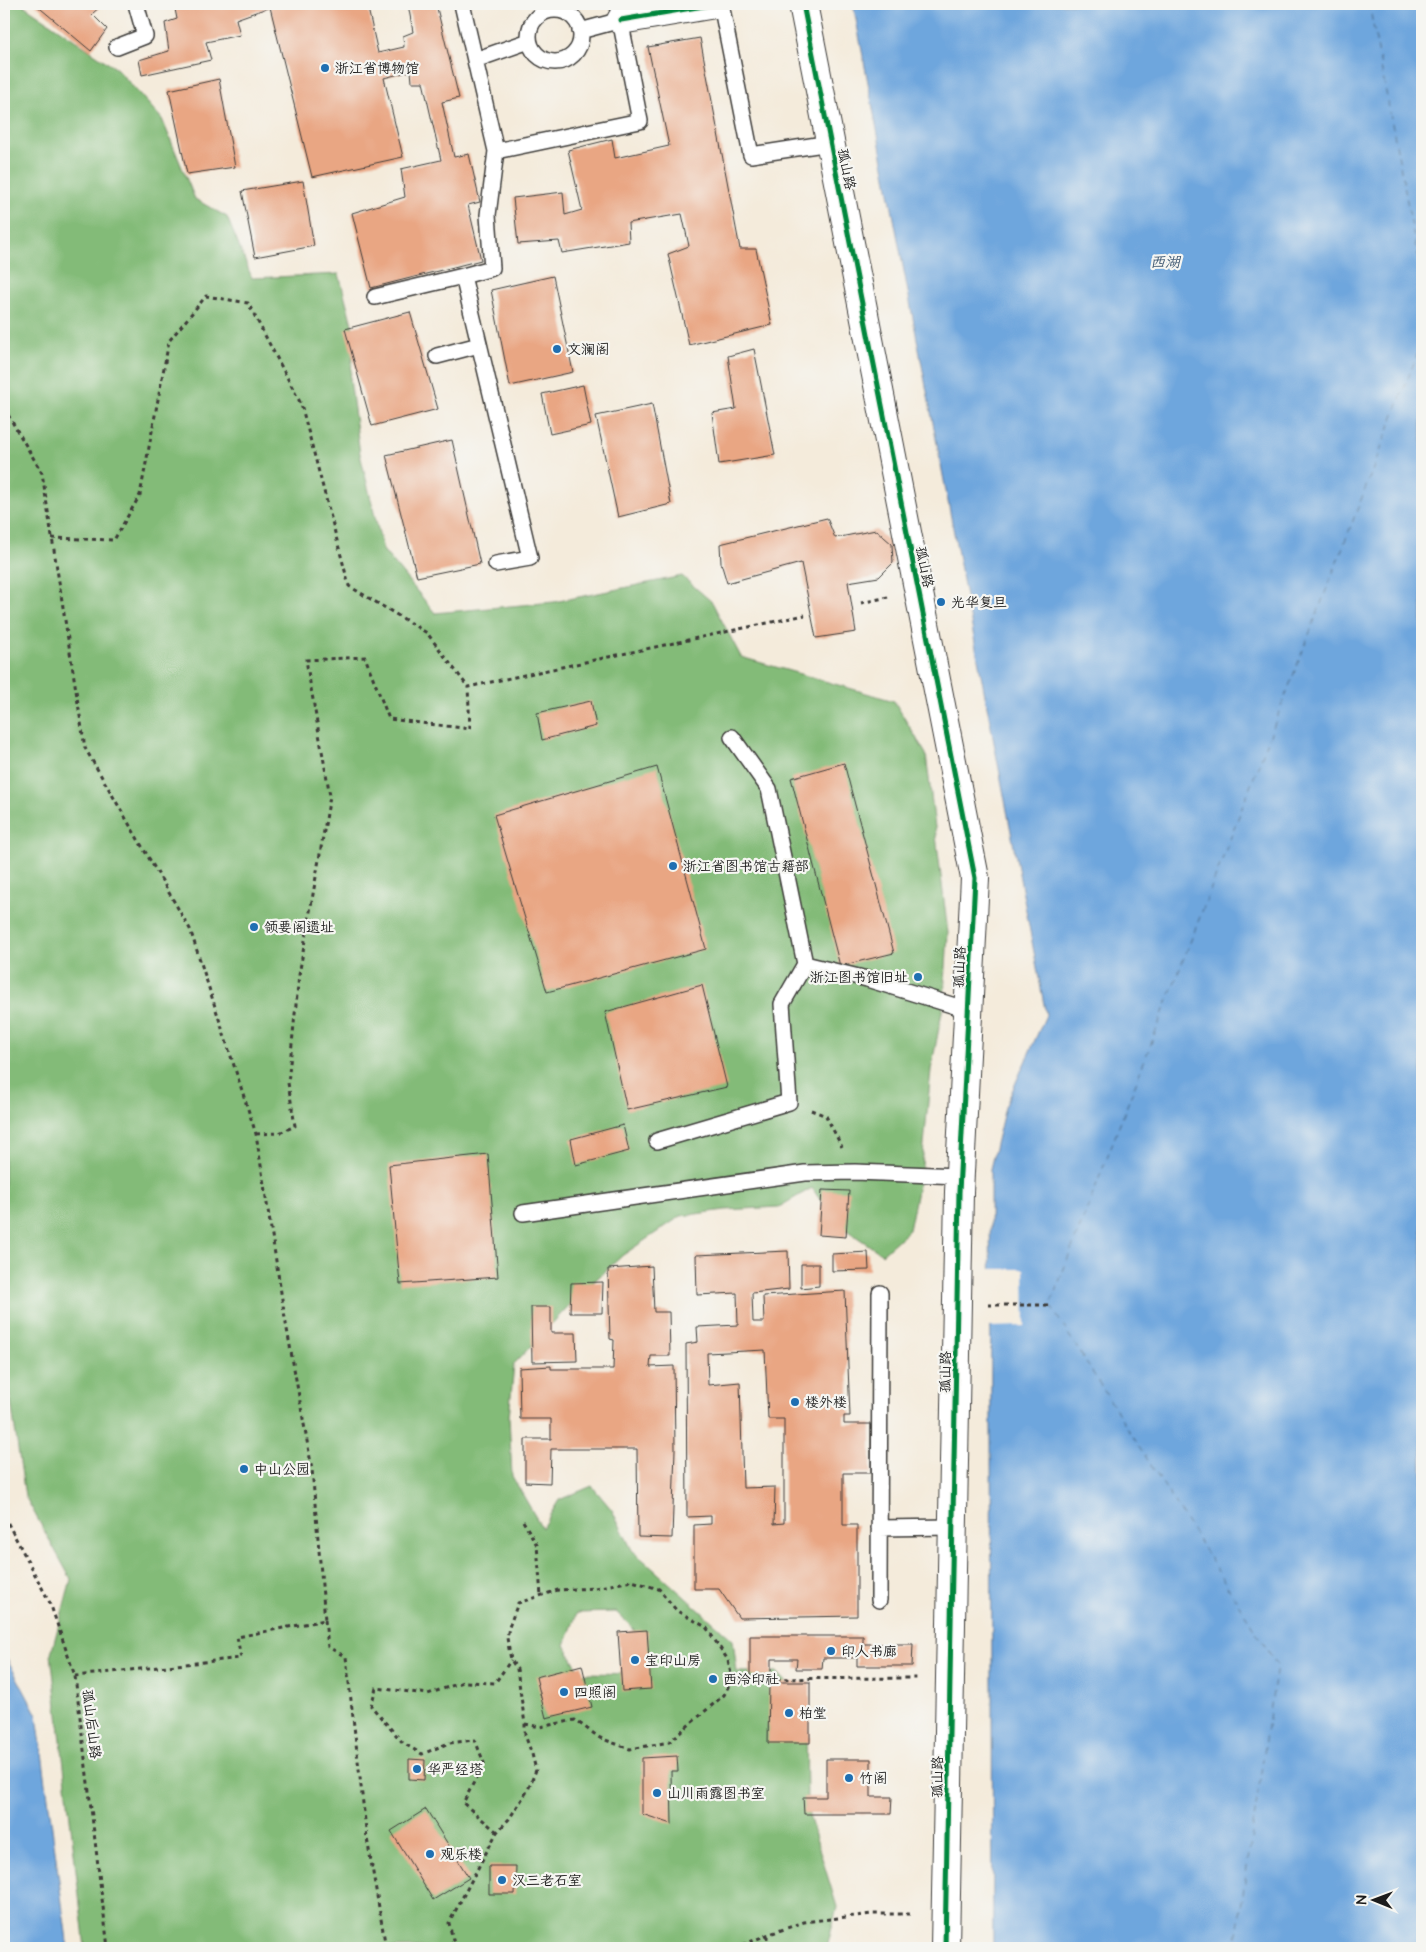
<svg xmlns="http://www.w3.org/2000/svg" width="1426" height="1952" viewBox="0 0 1426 1952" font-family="'Architects Daughter','LXGW WenKai TC',sans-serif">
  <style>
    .forest { fill: #83bb78; stroke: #506c4a; fill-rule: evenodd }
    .water { fill: #6ea6dd; stroke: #45617c }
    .pier { fill: #f4ebdb }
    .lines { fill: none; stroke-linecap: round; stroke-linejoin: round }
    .ferry { stroke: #415a73; stroke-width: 1; stroke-dasharray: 6 5; stroke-linecap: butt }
    .building { fill: #e9a683; fill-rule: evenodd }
    .service-casing { stroke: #3c3b39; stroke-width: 18 }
    .minor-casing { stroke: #3c3b39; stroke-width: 30 }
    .path { stroke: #3c3b39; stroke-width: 3; stroke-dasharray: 4 4; stroke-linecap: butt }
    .service { stroke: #fff; stroke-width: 15 }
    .minor { stroke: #fff; stroke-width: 28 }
    .cycleway-casing { stroke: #f6f6f2; stroke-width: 8 }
    .cycleway { stroke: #00873e; stroke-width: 5 }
    .poi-dot { fill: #1f6fb2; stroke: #f6f6f2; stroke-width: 2 }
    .labels { text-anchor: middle; stroke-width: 4.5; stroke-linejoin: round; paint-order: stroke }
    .poi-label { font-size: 14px; fill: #1c1c1c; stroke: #f6f6f2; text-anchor: start }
    .street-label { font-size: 14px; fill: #1c1c1c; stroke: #f6f6f2 }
    .water-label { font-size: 15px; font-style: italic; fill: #415a73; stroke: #f6f6f2 }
  </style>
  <rect width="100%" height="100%" fill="#f6f6f2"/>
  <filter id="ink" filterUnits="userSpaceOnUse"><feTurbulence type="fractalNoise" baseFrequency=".02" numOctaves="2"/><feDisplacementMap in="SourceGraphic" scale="10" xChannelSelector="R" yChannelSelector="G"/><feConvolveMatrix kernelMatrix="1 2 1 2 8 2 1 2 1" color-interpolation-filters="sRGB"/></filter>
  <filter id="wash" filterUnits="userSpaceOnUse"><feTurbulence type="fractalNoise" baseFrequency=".0096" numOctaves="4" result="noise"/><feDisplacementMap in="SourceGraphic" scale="20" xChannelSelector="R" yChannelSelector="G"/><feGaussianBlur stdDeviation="1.12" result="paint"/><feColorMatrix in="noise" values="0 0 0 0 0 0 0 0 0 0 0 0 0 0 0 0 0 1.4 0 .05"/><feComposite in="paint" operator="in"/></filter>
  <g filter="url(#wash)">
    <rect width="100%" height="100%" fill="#f4ebdb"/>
    <path class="forest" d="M 4,4 L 22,4 L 117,69 L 162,119 L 195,199 L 227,217 L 252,278 L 339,274 L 355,336 L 350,379 L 360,454 L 383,550 L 435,613 L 554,602 L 682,576 L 712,602 L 741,657 L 894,701 L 926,754 L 948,933 L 944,1001 L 931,1070 L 922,1166 L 909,1230 L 882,1254 L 836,1223 L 812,1188 L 779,1207 L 725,1210 L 681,1216 L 623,1255 L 577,1297 L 514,1364 L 509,1417 L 512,1476 L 542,1528 L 559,1500 L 592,1486 L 612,1510 L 632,1550 L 733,1640 L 737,1672 L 777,1672 L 806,1703 L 807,1809 L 837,1907 L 827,1948 L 85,1948 L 51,1654 L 71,1579 L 25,1496 L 10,1395 L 4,1384 ZM 616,1612 L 633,1628 L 649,1674 L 580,1673 L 565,1645 L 577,1613 Z"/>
    <path class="water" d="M 853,4 L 1422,4 L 1422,1948 L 993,1948 L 990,1169 L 1005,1107 L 1046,1015 Z
      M 4,1653 L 37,1715 L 68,1948 L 4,1948 Z"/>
    <path class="pier" d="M 988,1269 L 1024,1269 L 1025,1326 L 988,1327 Z"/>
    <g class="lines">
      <path class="ferry" d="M 1369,4 L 1422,279
        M 1235,1948 L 1277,1665 L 1050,1305 L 1422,342"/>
    </g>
    <g id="blocks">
      <path class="building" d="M 35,4 L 103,4 L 92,14 L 107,29 L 91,51 Z
        M 174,4 L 367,4 L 378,53 L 404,47 L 403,36 L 413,32 L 408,4 L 436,4 L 459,98 L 442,102 L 454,157 L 469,154 L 480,202 L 468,205 L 481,260 L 371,288 L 352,213 L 405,197 L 401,169 L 441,160 L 423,82 L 412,82 L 411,71 L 384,78 L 403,157 L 312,177 L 270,7 L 236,19 L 240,35 L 206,42 L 211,60 L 142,75 L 139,60 L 169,51 L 165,23 L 177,19 Z
        M 700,38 L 740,249 L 756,249 L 772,325 L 689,345 L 668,254 L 689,246 L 682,214 L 628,223 L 629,242 L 562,253 L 559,241 L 518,244 L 513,198 L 563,192 L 565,215 L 582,210 L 568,150 L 612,139 L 615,158 L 669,146 L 648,47 Z
        M 219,79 L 235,167 L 187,174 L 169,90 Z
        M 303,181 L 314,246 L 255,257 L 242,191 Z
        M 553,276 L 573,372 L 510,386 L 491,290 Z
        M 410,312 L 438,409 L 372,426 L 345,329 Z
        M 754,349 L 775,455 L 719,464 L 712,413 L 736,409 L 728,356 Z
        M 583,385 L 591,425 L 550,434 L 542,394 Z
        M 652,404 L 671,504 L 618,517 L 596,416 Z
        M 452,440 L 480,564 L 417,577 L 386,455 Z
        M 827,518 L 835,538 L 876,530 L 892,544 L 893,563 L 879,577 L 848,582 L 856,632 L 816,638 L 801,563 L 727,583 L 721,563 L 720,544 Z
        M 591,701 L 596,726 L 542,740 L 537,713 Z
        M 844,763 L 894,953 L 840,966 L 791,778 Z
        M 657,767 L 706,949 L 547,992 L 494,815 Z
        M 702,985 L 727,1087 L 627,1110 L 605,1012 Z
        M 623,1125 L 629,1151 L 576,1165 L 571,1139 Z
        M 488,1154 L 498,1277 L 400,1284 L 389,1165 Z
        M 822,1190 L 849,1191 L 846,1237 L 819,1235 Z
        M 788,1251 L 789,1289 L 752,1293 L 753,1322 L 764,1322 L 763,1296 L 845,1291 L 850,1416 L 844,1416 L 844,1424 L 871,1424 L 871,1473 L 843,1473 L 843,1525 L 857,1525 L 857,1616 L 739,1618 L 719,1589 L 694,1589 L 694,1525 L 711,1524 L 711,1516 L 687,1517 L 686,1344 L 698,1342 L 697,1327 L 738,1325 L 737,1293 L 697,1295 L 696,1255 ZM 765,1350 L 768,1419 L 784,1419 L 784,1523 L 774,1524 L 775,1487 L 743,1488 L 740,1382 L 708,1385 L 707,1353 Z
        M 868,1252 L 869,1270 L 832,1271 L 832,1254 Z
        M 801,1264 L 819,1264 L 819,1286 L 801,1288 Z
        M 652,1266 L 654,1312 L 669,1312 L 670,1356 L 651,1356 L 650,1367 L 674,1366 L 675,1449 L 672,1538 L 638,1537 L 637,1449 L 551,1449 L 550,1483 L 525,1482 L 525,1439 L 551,1439 L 551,1419 L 520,1419 L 519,1368 L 551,1366 L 551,1369 L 613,1369 L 614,1340 L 610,1339 L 608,1269 Z
        M 603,1282 L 602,1313 L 570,1313 L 571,1283 Z
        M 531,1307 L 551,1307 L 551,1333 L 576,1333 L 577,1361 L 532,1362 Z
        M 647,1630 L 651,1689 L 622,1691 L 618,1632 Z
        M 750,1636 L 863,1636 L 863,1644 L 913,1644 L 912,1666 L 857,1666 L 857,1658 L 823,1658 L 822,1669 L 796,1669 L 797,1659 L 771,1659 L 771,1676 L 750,1676 Z
        M 582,1665 L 592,1707 L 546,1718 L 536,1677 Z
        M 769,1682 L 810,1682 L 810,1743 L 768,1743 Z
        M 677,1756 L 678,1771 L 671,1771 L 672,1824 L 642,1814 L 642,1758 Z
        M 409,1759 L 425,1760 L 424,1780 L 409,1779 Z
        M 826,1759 L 871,1759 L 871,1797 L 892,1797 L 891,1814 L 804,1814 L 803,1797 L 826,1797 Z
        M 426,1809 L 469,1878 L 433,1900 L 391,1831 Z
        M 489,1866 L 516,1866 L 515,1894 L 489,1894 Z"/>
    </g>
  </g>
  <g filter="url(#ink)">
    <use href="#blocks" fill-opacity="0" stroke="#3c3b39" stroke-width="1"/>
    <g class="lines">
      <defs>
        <path id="service" d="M 462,4 L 496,151 L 640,121 L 617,4
          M 721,4 L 751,155 L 830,143
          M529 36a26 26 0 1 1 52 0a26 26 0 1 1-52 0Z
          M 580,31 L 621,20
          M 117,47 L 145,36 L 136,4
          M 475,60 L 529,41
          M 496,151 L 488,215 L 492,268 L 463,276 L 530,558 L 496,564
          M 375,297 L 463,276
          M 437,356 L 479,345
          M 805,964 L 867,979 L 968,1010
          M 657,1141 L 789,1102 L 782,1004 L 805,964 L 769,789 L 732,737
          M 523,1213 L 805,1173 L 855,1172 L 960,1176
          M 879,1528 L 953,1527
          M 879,1600 L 880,1293"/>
        <path id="minor" d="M 803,4 L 975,878 L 959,1192 L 945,1948
          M 621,20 L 715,4"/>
      </defs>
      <use href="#service" class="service-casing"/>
      <use href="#minor" class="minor-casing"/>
      <path class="path" d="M 4,408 L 42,473 L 85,748 L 190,929 L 256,1134 L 285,1318 L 312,1469 L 325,1620 L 237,1637 L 241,1658 L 75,1676
        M 52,538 L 114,540 L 140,495 L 169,341 L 206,296 L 248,303 L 301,404 L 349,586 L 427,633 L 468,687
        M 861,603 L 888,597
        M 811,1110 L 826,1116 L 842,1147
        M 256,1134 L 279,1133 L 295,1126 L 288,1083 L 299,975 L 330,796 L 306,660 L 365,657 L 389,719 L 470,729 L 468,687 L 805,615
        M 988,1305 L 1050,1305
        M 4,1516 L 50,1603 L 75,1676 L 108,1948
        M 523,1521 L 537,1545 L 541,1596
        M 325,1620 L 328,1647 L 346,1657 L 367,1838 L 386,1948
        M 525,1724 L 540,1727 L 575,1720 L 600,1738 L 630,1749 L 669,1742 L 724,1695 L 732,1679 L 918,1678
        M 497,1832 L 463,1803 L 484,1763 L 475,1740 L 449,1743 L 422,1754 L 403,1743 L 371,1706 L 376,1688 L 428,1694 L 463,1682 L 495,1683 L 511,1660
        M 767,1935 L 767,1948
        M 458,1948 L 453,1940 L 449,1923 L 497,1832 L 509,1819 L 528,1790 L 536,1770 L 532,1754 L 525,1735 L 525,1724 L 517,1669 L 511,1660 L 507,1638 L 509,1627 L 518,1603 L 558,1590 L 595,1588 L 632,1581 L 659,1589 L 677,1611 L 706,1627 L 728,1660 L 732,1679
        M 615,1948 L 617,1948
        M 735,1948 L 767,1935 L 804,1922 L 872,1914 L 913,1914"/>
      <use href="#service" class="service"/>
      <use href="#minor" class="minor"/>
      <defs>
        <path id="cycleway" d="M 803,4 L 975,878 L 959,1192 L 945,1948
          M 621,20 L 715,4"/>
      </defs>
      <use href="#cycleway" class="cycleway-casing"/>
      <use href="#cycleway" class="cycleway"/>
    </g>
  </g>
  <g class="poi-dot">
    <circle cx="325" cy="68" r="5"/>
    <circle cx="557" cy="349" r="5"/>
    <circle cx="941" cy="602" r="5"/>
    <circle cx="673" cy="866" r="5"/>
    <circle cx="254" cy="927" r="5"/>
    <circle cx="918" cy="977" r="5"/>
    <circle cx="795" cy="1402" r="5"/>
    <circle cx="244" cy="1469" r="5"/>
    <circle cx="831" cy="1651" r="5"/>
    <circle cx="635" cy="1660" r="5"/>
    <circle cx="713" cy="1679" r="5"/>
    <circle cx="564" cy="1692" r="5"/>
    <circle cx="789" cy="1713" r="5"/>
    <circle cx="417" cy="1769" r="5"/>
    <circle cx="849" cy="1778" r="5"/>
    <circle cx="657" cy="1793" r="5"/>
    <circle cx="430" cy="1854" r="5"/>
    <circle cx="502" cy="1880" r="5"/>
  </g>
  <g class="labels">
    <g class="poi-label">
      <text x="335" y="73">浙江省博物馆</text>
      <text x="567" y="354">文澜阁</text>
      <text x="951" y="607">光华复旦</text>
      <text x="683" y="871">浙江省图书馆古籍部</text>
      <text x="264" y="932">领要阁遗址</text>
      <text x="908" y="982" text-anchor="end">浙江图书馆旧址</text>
      <text x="805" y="1407">楼外楼</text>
      <text x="254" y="1474">中山公园</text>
      <text x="841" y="1656">印人书廊</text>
      <text x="645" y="1665">宝印山房</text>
      <text x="723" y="1684">西泠印社</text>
      <text x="574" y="1697">四照阁</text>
      <text x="799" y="1718">柏堂</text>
      <text x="427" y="1774">华严经塔</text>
      <text x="859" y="1783">竹阁</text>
      <text x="667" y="1798">山川雨露图书室</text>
      <text x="440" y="1859">观乐楼</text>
      <text x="512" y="1885">汉三老石室</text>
    </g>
    <g class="street-label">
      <text transform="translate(847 169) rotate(79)" y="5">孤山路</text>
      <text transform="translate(925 567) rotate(79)" y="5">孤山路</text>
      <text transform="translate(959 967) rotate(-87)" y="5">孤山路</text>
      <text transform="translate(945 1372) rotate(-89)" y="5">孤山路</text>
      <text transform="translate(92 1724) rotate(83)" y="5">孤山后山路</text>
      <text transform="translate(937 1777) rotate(-89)" y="5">孤山路</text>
    </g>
    <g class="water-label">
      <text x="1165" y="267">西湖</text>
    </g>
  </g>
  <rect width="1426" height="1952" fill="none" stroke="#f6f6f2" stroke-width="20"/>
  <g transform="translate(1374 1900) rotate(271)" stroke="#f6f6f2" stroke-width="4" paint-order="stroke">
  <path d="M0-4L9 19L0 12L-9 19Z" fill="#1c1c1c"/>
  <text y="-8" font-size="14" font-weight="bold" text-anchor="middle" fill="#1c1c1c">N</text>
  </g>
</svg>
